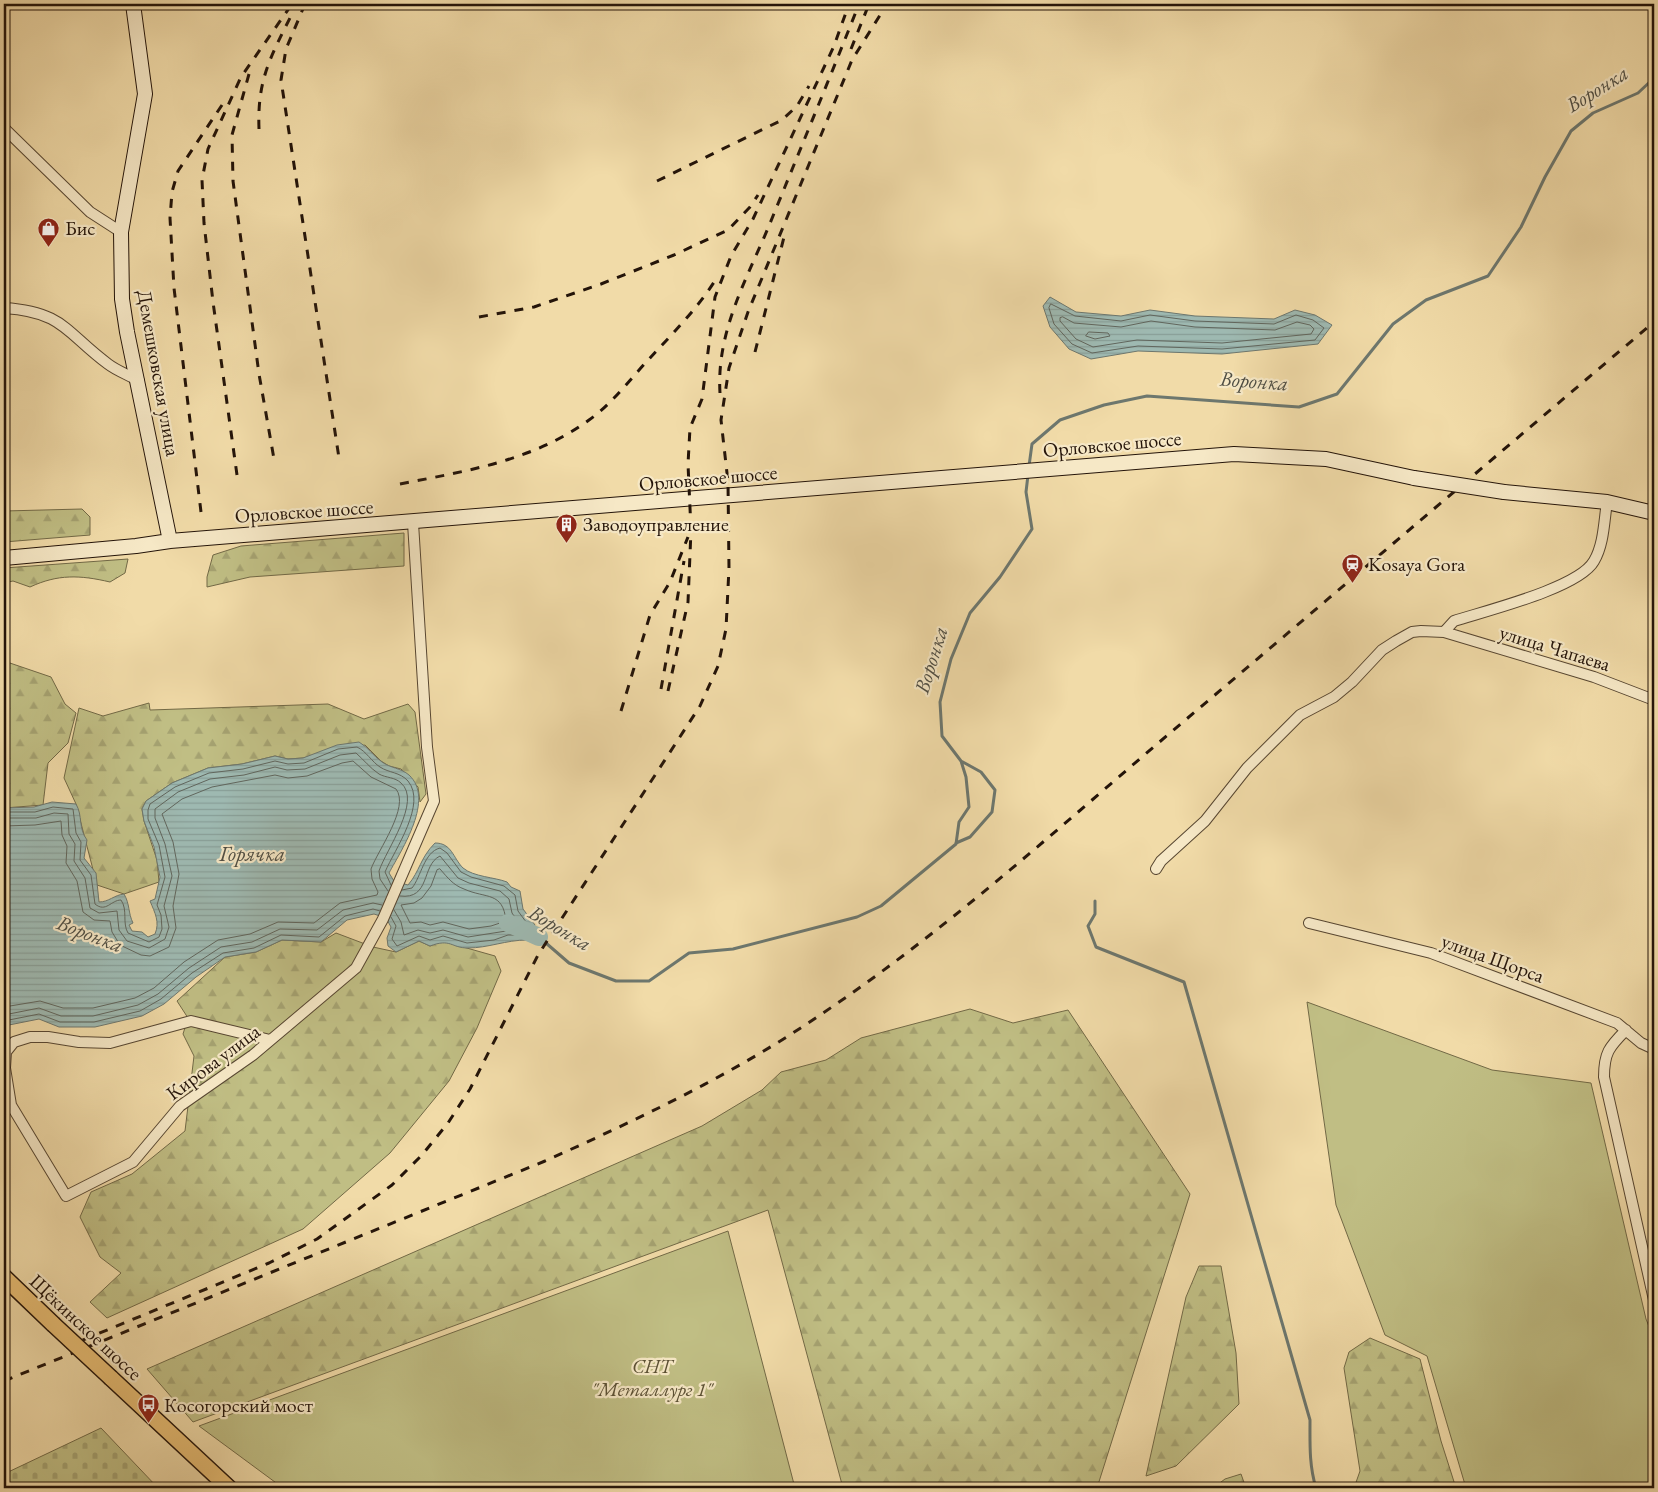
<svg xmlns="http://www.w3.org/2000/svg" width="1658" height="1492" viewBox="0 0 1658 1492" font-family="'EB Garamond',serif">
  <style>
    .forest { fill: url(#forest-firs); stroke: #726946 }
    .cemetery { fill: url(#cemetery-stones); stroke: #726946 }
    .garden { fill: #c0be84; stroke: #726946 }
    .water { fill: url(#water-rules); stroke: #6d776e }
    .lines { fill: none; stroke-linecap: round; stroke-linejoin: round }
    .shore { stroke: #61665d; stroke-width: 1 }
    .stream { stroke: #6d776e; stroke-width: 3 }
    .river { stroke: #9eb9b1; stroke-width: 18 }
    .street-casing { stroke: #574631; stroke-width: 12 }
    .secondary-casing { stroke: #241409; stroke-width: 16 }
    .primary-casing { stroke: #241409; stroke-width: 18 }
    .street { stroke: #f6e8c6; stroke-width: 10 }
    .secondary { stroke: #f6e8c6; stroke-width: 14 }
    .primary { stroke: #e8be74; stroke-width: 15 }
    .rail { stroke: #241409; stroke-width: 3; stroke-dasharray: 9 9; stroke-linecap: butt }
    .secondary-bridge-casing { stroke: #241409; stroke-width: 16; stroke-linecap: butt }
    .primary-bridge-casing { stroke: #241409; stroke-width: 18; stroke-linecap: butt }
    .secondary-bridge { stroke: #f6e8c6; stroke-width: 14 }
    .primary-bridge { stroke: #e8be74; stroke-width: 15 }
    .labels { text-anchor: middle; stroke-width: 4.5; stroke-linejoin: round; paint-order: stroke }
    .poi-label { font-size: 20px; fill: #241409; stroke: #f6e8c6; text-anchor: start }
    .street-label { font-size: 20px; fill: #241409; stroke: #f6e8c6 }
    .park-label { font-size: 20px; font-style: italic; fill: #5b5034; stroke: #f6e8c6 }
    .water-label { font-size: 21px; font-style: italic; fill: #4f4e44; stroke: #f6e8c6 }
  </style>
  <defs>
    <pattern id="forest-firs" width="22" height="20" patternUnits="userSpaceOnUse" patternTransform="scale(1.25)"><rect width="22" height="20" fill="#c0be84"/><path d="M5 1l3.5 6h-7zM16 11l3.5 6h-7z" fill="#a5a271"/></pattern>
    <pattern id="cemetery-stones" width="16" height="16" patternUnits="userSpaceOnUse" patternTransform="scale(1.25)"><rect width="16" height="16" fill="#c0be84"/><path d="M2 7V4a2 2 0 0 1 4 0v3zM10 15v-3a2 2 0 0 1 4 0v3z" fill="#a5a271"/></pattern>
    <pattern id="water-rules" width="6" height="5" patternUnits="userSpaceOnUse" patternTransform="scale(1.25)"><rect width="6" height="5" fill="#9eb9b1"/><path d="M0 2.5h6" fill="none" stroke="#889e97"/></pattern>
  </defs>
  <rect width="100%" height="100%" fill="#f1dba8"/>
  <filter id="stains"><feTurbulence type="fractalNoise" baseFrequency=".004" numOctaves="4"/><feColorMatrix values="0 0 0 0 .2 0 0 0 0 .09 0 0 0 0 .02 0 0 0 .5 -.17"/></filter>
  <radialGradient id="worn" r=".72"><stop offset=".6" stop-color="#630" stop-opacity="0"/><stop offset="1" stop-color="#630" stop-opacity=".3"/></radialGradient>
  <path class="forest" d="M 82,509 L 90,517 L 90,535 L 4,542 L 4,511 Z
    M 404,533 L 404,566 L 250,577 L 207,587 L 207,577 L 213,555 L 241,546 Z
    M 128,559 L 125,573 L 110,582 C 80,575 58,574 30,587 L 13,581 L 4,583 L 4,568 Z
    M 4,661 L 51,677 L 65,704 L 76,713 L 68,743 L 48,763 L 43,805 L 4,808 Z
    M 149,703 L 150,710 L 328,704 L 364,719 L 408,704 L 415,712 L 426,794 L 420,802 L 418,787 L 401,769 L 389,766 L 381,761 L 365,745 L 303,758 L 288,759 L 275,756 L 242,764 L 208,768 L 172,783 L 146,801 L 142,809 L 144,821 L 157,860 L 159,882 L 124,894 L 97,885 L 76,804 L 64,778 L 79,708 L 103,716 Z
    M 336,933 L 373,947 L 396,952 L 419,941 L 430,946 L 442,941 L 495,956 L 501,971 L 477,1028 L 449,1081 L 390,1153 L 303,1229 L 107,1318 L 90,1302 L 121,1273 L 100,1257 L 80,1217 L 91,1192 L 132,1174 L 185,1131 L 194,1056 L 183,1034 L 188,1018 L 177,1001 L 225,957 L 256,952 L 282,940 L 321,942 Z
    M 970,1009 L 1013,1023 L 1068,1010 L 1190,1194 L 1097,1488 L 843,1488 L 768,1210 L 193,1422 L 147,1369 L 702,1126 L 762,1090 L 781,1072 L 826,1060 L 861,1038 Z
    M 1199,1266 L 1221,1266 L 1236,1353 L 1239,1404 L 1176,1466 L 1146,1476 L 1186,1297 Z
    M 1370,1338 L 1420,1359 L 1441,1441 L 1456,1488 L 1354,1488 L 1360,1471 L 1344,1368 L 1349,1352 Z
    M 1241,1474 L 1246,1488 L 1213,1488 L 1225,1479 Z"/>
  <path class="cemetery" d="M 101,1428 L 158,1488 L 4,1488 L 4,1474 Z"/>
  <path class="garden" d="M 1307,1002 L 1492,1070 L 1591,1083 L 1646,1319 L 1654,1339 L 1654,1488 L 1466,1488 L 1427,1356 L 1385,1335 L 1336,1205 Z
    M 728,1231 L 795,1488 L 283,1488 L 199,1426 Z"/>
  <path class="water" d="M 1050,297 L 1076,312 L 1121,316 L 1150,310 L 1195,316 L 1274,319 L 1295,310 L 1315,315 L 1332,325 L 1318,344 L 1222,354 L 1138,351 L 1091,359 L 1069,349 L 1050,327 L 1043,306 Z
    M 359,742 C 368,747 373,756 382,762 C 390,768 401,768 409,775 C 435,799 402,849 389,873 L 394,881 L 408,885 C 420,871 420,858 435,843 C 452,843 453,858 463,868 C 474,877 494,877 507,882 L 511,887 L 520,891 L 523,909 L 535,925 L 527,940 C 506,940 488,948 468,948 C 451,948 451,938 430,946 L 419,941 L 396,952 L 388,946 L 387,938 L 391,927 L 386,918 L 374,914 L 347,920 L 321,942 L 282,940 L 256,952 L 225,957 L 196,977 L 164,1004 L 142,1016 L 95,1027 L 59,1027 L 39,1019 L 4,1026 L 4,808 L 34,807 L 52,802 L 76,804 C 83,816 78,828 87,840 L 84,858 L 96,873 L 99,902 C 109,902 114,895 124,894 C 130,904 128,913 133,923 L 129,925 L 132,931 L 142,932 L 148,937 L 155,934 C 160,922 155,913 150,901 L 155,899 L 160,877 L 154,847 L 144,821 L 142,809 L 146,801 L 172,783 L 208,768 L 242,764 L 275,756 L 288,759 L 303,758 L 337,745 Z"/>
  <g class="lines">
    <path class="shore" d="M 1051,304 L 1075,316 L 1121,321 L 1150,315 L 1195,321 L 1274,324 L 1296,315 L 1313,320 L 1324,328 L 1315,340 L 1222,349 L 1138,346 L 1092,353 L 1072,344 L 1054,324 L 1049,308 Z
      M 1063,317 L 1074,323 L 1121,327 L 1151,321 L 1195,327 L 1275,330 L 1297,322 L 1310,325 L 1314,329 L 1311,334 L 1222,343 L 1137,340 L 1093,347 L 1076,339 L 1060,321 L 1060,318 Z
      M 1089,332 L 1108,333 L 1110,336 L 1095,339 L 1086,336 Z
      M 4,812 L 35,812 L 53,807 L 73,809 L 76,833 L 81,842 L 80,860 L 91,875 L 95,904 C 106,913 111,900 121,900 C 128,910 122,923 128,933 L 149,942 L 159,937 L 162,929 L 161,915 L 157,905 L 165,877 L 159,845 L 148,819 L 148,810 L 150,804 L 175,787 L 209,773 L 243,769 L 275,761 L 288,764 L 304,763 L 338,749 L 357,747 C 366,751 372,762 380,767 C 389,773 400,772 408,781 C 427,804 395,849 385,872 L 391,885
      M 4,818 L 36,818 L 54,813 L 68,814 L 69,834 L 75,844 L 74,861 L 85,878 L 90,908 L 99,913 L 117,911 L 119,930 L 127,941 L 149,948 L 165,939 L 169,927 L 164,906 L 172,876 L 165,844 L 155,818 L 155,809 L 178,792 L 210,779 L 244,775 L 275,767 L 287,770 L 305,769 L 340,755 L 356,753 C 364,760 370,768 379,774 C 386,778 395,777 401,783 C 422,801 386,850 379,871 L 380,879 L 388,891
      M 4,826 L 35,825 L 61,821 L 62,835 L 67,846 L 66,863 L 77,881 L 83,912 L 94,920 L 110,921 L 112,932 L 120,945 L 141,955 L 150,956 L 169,947 L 176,928 L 173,906 L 179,874 L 173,842 L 162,814 L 182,799 L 212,787 L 275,775 L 288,778 L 307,776 L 342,763 L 353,761 L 371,777 L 396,789 C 410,807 378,850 371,869 L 372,879 L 378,892 L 377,895 L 340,903 L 314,923 L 278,922 L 250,934 L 218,940 L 184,962 L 154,988 L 135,998 L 93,1008 L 63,1008 L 40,1001 L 4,1007
      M 440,869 C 448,878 453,885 464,889 C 486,899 503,891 506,921 L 491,926 L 469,929 L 443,922 L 430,925 L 421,922 L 410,923 L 401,905 L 414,903 L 422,898 L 431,886 L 437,870 Z
      M 394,910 L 401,922 L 404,935 L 418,930 L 430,933 L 443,930 L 468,937 L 519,929 L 521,926 L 512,913 L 509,899 L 500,891 L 469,883 L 458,878 L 440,856 C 421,865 431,900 400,896
      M 391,917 L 396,926 L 392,939 L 397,946 L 419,936 L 430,940 L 443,936 L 467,943 L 494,940 L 508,935 L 523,935 L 529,926 L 518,911 L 515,895 L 504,886 L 471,877 L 461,872 L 447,853 L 440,848 C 424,852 421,877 412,888 L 402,890
      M 4,1015 L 39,1008 L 61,1016 L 93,1016 L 138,1005 L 158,994 L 189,968 L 221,947 L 252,942 L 280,929 L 317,930 L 343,910 L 373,903 L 382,905
      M 4,1021 L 39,1014 L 60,1022 L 94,1022 L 140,1011 L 161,999 L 192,973 L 223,953 L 254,948 L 281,935 L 319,937 L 345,916 L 373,909 L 380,911"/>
    <path class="stream" d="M 1029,466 L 1032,444 L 1060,420 L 1104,405 L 1147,396 L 1299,407 L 1337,394 L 1393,324 L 1426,300 L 1488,276 L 1521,227 L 1545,177 L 1571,131 L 1593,113 L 1638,93 L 1654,78
      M 956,843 L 970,837 L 992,812 L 995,790 L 981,772 L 961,761
      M 1095,901 L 1095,914 L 1088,926 L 1096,947 L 1184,982 L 1310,1420 C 1310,1444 1309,1465 1316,1488
      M 539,937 L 569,963 L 616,981 L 649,981 L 689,953 L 733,949 L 857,917 L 881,906 L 956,844 L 959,822 L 969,807 L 966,777 L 961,761 L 942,736 L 940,702 L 951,659 L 970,613 L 1000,577 L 1032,529 L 1026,492 L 1028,475"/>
    <path class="river" d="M 508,923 L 539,937"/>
    <defs>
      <path id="street" d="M 4,128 L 90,212 L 121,232
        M 4,308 C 64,312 65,332 108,364 C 117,371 129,375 139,381
        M 1444,632 L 1594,677 L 1654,700
        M 1156,869 L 1161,861 L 1205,821 L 1247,768 L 1300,715 L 1334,697 L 1352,682 L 1382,650 L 1396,641 L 1412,632 L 1421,631 L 1444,632 L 1454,621 C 1485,611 1579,588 1594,561 C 1604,544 1604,521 1607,502
        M 1309,923 L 1431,953 L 1617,1023 L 1641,1043 L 1654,1049
        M 1626,1030 C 1609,1047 1604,1053 1604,1077 L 1654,1300
        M 270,1040 L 191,1021 L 110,1043 L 79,1042 L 48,1037 L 30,1037 L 14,1042 L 6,1052 L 5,1068 L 11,1105 L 66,1196 L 133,1162 L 180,1106 L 253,1055 L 356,968 L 383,919 L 434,801 L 427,747 L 413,523"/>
      <path id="secondary" d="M 133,4 L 145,94 L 121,232 L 122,299 L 127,332 L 170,541
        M 1504,492 L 1607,502 L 1654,513
        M 4,558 L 136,546 L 170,541 L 1234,454 L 1326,459 L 1414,478"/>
      <path id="primary" d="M 4,1277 L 53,1324
        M 111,1378 L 229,1488"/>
    </defs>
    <use href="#street" class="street-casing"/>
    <use href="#secondary" class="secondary-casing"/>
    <use href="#primary" class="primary-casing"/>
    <use href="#street" class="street"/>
    <use href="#secondary" class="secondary"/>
    <use href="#primary" class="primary"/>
    <path class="rail" d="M 305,4 L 286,49 L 281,80 L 339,458
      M 851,49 L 869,4
      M 249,74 L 232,135 L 233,181 L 259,374 L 274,459
      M 259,129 C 257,79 271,56 293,12
      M 657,181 L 782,120 L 797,106 L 809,86
      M 479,317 L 534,307 L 601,284 L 674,255 L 728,230 L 750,207 L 758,195
      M 755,352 L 785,233
      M 720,393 C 716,328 750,274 773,216 C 802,145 831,75 859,4
      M 237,475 L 213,302 L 204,223 L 202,180 L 208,149 L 241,77 L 292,4
      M 400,484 C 466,471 533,461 589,420 C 612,404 631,378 650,358 C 673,333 698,308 716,279
      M 201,512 L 174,288 L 170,218 L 172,192 L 178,171 L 224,102
      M 661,689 L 684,561
      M 668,691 L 688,602 L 691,530 L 688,464 L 690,428 L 702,399 L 715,297 L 731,256 L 753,219 L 834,46 L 849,4
      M 621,711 L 650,615 L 670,582 L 688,537
      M 66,1347 L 269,1263 L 317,1239 L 392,1185 L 422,1155 L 448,1123 L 470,1089 L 538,955 L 700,706 L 718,666 L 726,629 L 729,568 L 728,482 L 721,420 L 729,368 L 748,312 L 852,60 L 887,4
      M 4,1381 L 545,1161 C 641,1118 736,1073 823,1013 C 951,927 1066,821 1183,722 C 1340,589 1497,455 1654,322"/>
    <defs>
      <path id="secondary-bridge" d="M 1414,478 L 1504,492"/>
      <path id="primary-bridge" d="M 53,1324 L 111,1378"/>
    </defs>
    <use href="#secondary-bridge" class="secondary-bridge-casing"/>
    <use href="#primary-bridge" class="primary-bridge-casing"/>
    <use href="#secondary-bridge" class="secondary-bridge"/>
    <use href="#primary-bridge" class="primary-bridge"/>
  </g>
  <defs>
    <symbol id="shop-pin" viewBox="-11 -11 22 30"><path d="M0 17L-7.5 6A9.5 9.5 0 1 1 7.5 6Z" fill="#8f2418" stroke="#f6e8c6"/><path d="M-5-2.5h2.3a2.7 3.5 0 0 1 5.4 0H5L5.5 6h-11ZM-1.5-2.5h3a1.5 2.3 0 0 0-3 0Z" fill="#fff"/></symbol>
    <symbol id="building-pin" viewBox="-11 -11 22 30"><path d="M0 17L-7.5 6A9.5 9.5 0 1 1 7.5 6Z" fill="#8f2418" stroke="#f6e8c6"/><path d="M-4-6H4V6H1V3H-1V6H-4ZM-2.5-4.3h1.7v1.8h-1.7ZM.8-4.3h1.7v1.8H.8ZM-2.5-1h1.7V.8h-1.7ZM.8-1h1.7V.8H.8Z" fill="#fff"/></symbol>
    <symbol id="station-pin" viewBox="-11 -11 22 30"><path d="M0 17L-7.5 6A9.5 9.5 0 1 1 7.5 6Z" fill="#8f2418" stroke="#f6e8c6"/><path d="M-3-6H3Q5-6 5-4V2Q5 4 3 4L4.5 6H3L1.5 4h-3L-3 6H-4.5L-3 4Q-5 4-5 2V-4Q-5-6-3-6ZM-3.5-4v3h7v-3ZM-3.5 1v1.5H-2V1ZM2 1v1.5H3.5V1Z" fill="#fff"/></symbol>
    <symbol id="bus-pin" viewBox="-11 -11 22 30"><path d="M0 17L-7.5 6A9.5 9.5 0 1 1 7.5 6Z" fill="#8f2418" stroke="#f6e8c6"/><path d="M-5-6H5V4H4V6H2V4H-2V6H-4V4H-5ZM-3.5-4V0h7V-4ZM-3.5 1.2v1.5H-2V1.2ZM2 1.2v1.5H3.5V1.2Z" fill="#fff"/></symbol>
  </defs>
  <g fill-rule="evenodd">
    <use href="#shop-pin" x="36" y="216" width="25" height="34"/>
    <use href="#building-pin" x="554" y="512" width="25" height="34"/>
    <use href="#station-pin" x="1340" y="552" width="25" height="34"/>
    <use href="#bus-pin" x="136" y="1392" width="25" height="34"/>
  </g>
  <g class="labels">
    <g class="poi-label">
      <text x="65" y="235">Бис</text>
      <text x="583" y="531">Заводоуправление</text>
      <text x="1368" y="571">Kosaya Gora</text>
      <text x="164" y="1412">Косогорский мост</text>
    </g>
    <g class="street-label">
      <text transform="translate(159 373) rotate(80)" y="7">Демешковская улица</text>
      <text transform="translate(1112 444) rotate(-5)" y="7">Орловское шоссе</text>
      <text transform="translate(708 478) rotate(-5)" y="7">Орловское шоссе</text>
      <text transform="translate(304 511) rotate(-4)" y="7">Орловское шоссе</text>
      <text transform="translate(1555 648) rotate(17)" y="7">улица Чапаева</text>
      <text transform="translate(1493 958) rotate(20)" y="7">улица Щорса</text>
      <text transform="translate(213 1062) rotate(-37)" y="7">Кирова улица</text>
      <text transform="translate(86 1327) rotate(43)" y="7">Щёкинское шоссе</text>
    </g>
    <g class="park-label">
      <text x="652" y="1373">СНТ<tspan x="652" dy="23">"Металлург 1"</tspan></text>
    </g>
    <g class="water-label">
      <text transform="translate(1597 89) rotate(-32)" y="7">Воронка</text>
      <text transform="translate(1254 381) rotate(4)" y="7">Воронка</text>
      <text transform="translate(931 660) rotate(-73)" y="7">Воронка</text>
      <text x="252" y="861">Горячка</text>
      <text transform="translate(560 928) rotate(31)" y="7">Воронка</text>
      <text transform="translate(90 934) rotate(21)" y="7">Воронка</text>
    </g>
  </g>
  <rect width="1658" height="1492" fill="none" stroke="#f1dba8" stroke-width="20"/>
  <rect x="5" y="5" width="1648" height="1482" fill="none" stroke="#241409" stroke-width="2.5"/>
  <rect x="10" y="10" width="1638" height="1472" fill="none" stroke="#241409"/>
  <rect width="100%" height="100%" filter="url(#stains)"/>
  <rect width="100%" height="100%" fill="url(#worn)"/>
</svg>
